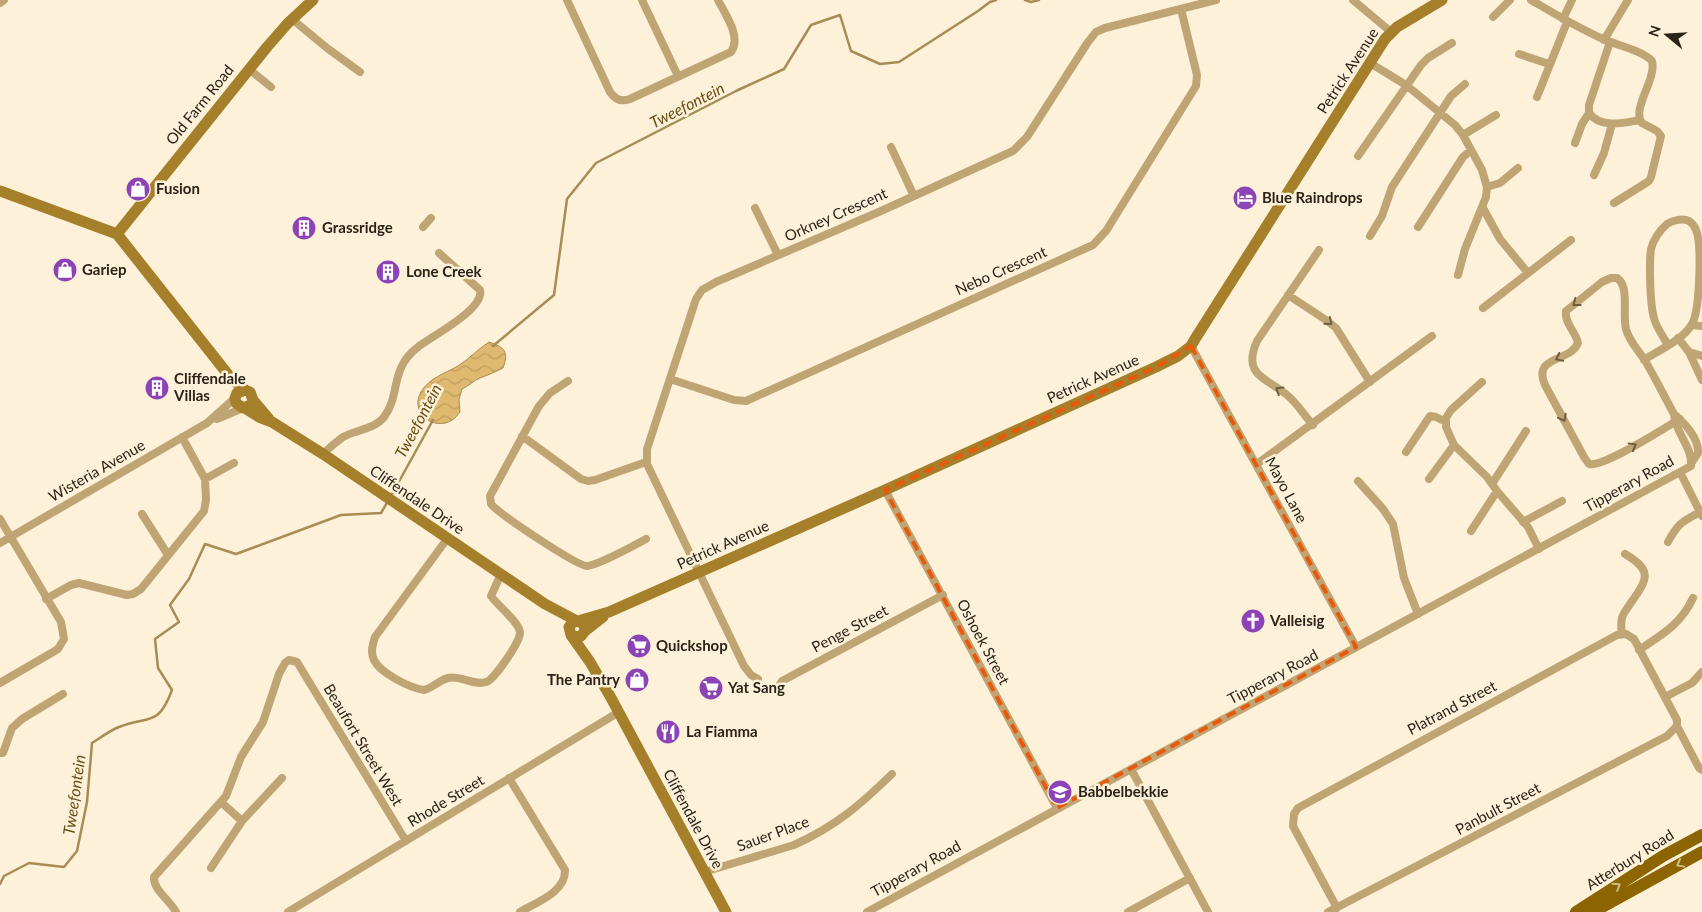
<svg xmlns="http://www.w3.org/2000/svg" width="1702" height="912" viewBox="0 0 1702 912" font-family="Lato,sans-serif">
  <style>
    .water { fill: url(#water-waves); stroke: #a88c55 }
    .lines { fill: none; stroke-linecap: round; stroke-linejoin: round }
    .stream { stroke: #a88c55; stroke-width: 2.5 }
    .street { stroke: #c0a574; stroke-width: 8 }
    .secondary { stroke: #a67f2a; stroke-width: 11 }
    .primary { stroke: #8c6500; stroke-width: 12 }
    .oneway { stroke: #6d5e41 }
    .oneway2 { stroke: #d0b982 }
    .marked { fill: none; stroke: #e8590c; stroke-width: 4; stroke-dasharray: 10 6; stroke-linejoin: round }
    .labels { text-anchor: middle; stroke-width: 5; stroke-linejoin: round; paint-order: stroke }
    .street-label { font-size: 15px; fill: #292318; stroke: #fef1d9 }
    .poi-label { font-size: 15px; font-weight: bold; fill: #292318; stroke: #fef1d9; text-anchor: start }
    .water-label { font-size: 16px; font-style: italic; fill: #684e16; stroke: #fef1d9 }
  </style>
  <defs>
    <pattern id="water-waves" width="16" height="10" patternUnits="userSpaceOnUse" patternTransform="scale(1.25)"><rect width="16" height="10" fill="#dfb96f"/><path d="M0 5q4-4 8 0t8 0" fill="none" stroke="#bf9f5f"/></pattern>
  </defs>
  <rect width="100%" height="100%" fill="#fef1d9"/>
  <path class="water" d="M 489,342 C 505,347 509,352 503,368 C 495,372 488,375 480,378 C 474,380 469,386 462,389 L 459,399 L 460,412 C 458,414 455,419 452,420 C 434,432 409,412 421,392 C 429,378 444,374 458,366 C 469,359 478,349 489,342 Z"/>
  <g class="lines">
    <path class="stream" d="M 1025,0 L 1031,2 L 1039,0
      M 493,346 L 554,295 L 567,199 L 596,163 L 736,91 L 784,69 L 811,25 L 840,15 L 851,51 L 880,64 L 899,62 L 978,11 L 990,2 L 996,0
      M 391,496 L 433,420
      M 0,884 L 4,876 L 29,863 L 64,867 L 77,851 L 87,802 L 92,743 C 100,738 109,731 119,727 C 148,715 158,728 172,690 L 158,668 L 155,639 L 179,622 L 170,605 L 189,579 L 205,544 L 236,554 L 341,515 L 381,513 L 388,501"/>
    <path class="street" d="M 567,0 L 610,92 C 616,100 621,102 630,99 L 731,52 C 742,37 725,14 718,0
      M 642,0 L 678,76
      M 1353,0 L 1391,32
      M 1531,0 C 1555,14 1578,28 1603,39 C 1616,45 1642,50 1652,61 C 1657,79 1631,109 1642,123 L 1657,131 L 1661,136 L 1651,177 L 1649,181 L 1614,203
      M 0,3 L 4,0
      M 1493,17 L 1510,0
      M 292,19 L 327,48 L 360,72
      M 1563,19 L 1572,0
      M 1604,40 L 1628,0
      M 1610,42 L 1589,105 L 1589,113 C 1601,129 1623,123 1640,120
      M 1519,54 L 1549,64
      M 1370,63 L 1406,85 L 1455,125 L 1463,135 L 1482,170 L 1487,187 L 1486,197 L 1465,249 L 1458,275
      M 249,69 L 271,87
      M 1537,97 L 1567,22
      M 1463,135 L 1496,115
      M 1575,143 L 1582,124 L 1589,113
      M 891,147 L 914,196
      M 1358,156 L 1421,65 L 1428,58 L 1452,43
      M 1594,175 L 1604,153 L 1612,124
      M 1487,187 L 1500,183 L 1518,168
      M 755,208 L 778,255
      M 1483,208 L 1500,239 L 1528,273
      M 423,227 L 431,218
      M 1418,227 L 1463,157 L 1471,150
      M 1370,236 L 1382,216 L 1392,187 L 1451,96 L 1465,84
      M 1288,295 L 1326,320 L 1336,328 L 1370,382
      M 1483,308 L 1571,240
      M 1692,325 L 1702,326
      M 1678,338 L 1689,352 L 1702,380
      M 1191,346 L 1356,647
      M 1689,352 L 1702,356
      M 1644,360 C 1659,350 1683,340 1692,324 C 1700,311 1702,243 1696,230 C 1695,227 1692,223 1689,221 C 1683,218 1673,220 1667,224 C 1660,230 1653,240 1651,249 C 1649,263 1650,305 1654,318 C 1656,327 1663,336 1668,345
      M 670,379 L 734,400 L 746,401 L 1093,245 L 1106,231 L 1196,86 L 1197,75 L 1181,9
      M 568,381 L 550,393 L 539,406 L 490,496 L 491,504 C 499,514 577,566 587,566 C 598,565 635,545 646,539
      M 1482,382 L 1451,410 L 1446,418 L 1446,427 L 1454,445 L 1487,477 L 1497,491 L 1528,527 L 1539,549
      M 217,419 L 243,408
      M 1680,419 C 1664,428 1605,467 1589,464 L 1584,457 L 1545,385 C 1532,355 1570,363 1578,343 C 1576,332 1564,323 1566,311 L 1602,282 L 1611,278 L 1617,278 C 1630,286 1622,315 1626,329 C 1629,341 1638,350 1644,359 C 1655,377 1664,396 1674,414 C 1685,423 1699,439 1698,453 L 1692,462
      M 1313,425 C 1304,415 1297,403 1287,395 C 1265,377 1242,375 1257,341 L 1319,250
      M 522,436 L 581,479 L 588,481 L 595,480 L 646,462
      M 1406,452 L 1430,416 L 1436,417 L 1446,422
      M 323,454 C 329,448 336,442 343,437 C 356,430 375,429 384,417 C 401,395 389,369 418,347 C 432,336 485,309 480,290 L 439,253
      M 1257,464 L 1432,336
      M 1680,472 L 1702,516
      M 205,479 L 234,463
      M 1429,479 L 1454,445
      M 1358,481 L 1383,509 L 1393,524 L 1404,578 L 1418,614
      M 1492,484 L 1526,431
      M 885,490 L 1057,808
      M 142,514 L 168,555
      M 0,519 L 61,622 L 64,639 L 58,649 L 53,652 L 0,683
      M 1523,522 L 1562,501
      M 1471,531 L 1497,491
      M 447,539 L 375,637 C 373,644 370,652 374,660 C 380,673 410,688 424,690 C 433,688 439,680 448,678 C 460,675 474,686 486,682 C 494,680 521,641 520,632 C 518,621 498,606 491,596 L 501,574
      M 1668,542 C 1678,523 1682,522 1700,512
      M 0,543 L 207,423 L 235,398
      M 46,599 L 71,585 L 79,583 L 127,595 L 133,594 L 141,589 L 204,511 L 206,500 L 205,479 L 182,437
      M 1622,634 C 1621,629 1621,623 1622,618 C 1623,613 1627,609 1630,604 C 1647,580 1654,571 1625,554
      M 1639,650 C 1663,634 1681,624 1693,598
      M 758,679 L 751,675 L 744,666 L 647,464 L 647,449 L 696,299 L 702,290 L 716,282 L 881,211 L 1013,151 L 1027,137 L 1088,42 L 1096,32 L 1105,28 L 1216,0
      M 776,691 L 782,681 L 943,595
      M 1665,697 L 1692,683 L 1702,672
      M 0,753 L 3,753 L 12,728 L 22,719 L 63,694
      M 1131,769 L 1208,912
      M 509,778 L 565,870 C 566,892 537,902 520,912
      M 221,802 L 242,821 L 282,778
      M 211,868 L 242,821
      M 704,872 L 794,845 C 836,826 860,805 892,774
      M 1337,908 L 1293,826 L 1294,814 L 1298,808 L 1617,635 L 1626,634 L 1634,639 L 1677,720 L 1677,726 L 1699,768 L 1702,770
      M 176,912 C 170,900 153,890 154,877 L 226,796 L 241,757 L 263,722 L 279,674 L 285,663 L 289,660 L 297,662 L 406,841
      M 288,912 L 619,712
      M 867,912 L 1691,466 C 1693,447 1675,433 1674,414
      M 1128,912 L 1190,878
      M 1328,912 L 1667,736 L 1677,726"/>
    <path class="secondary" d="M 0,191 L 117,234 L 230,377 L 245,390 L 250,392 L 253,400 L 269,419
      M 117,234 L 267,47 L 288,23 L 313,0
      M 245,390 L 237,393 L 235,398 L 236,403 L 243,408 L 251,405
      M 245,408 L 259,417 L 272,422 L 323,454 L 545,604 L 577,621
      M 578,621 L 609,612 L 885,490 L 1156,367 L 1178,356 L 1191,346 L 1195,339 L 1385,39 L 1397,27 L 1442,0
      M 585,631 L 584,624 L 578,621 L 572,623 L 569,627 L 571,635 L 576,637 L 581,636 L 585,631 L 603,617
      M 571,635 L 590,662 L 610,696 L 726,912"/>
    <path class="primary" d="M 1576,912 L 1663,856 L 1702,835
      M 1593,912 L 1702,852"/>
  </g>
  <defs><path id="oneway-chevron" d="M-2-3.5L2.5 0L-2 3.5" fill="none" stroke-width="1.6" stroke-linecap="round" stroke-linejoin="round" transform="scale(1.25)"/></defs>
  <g class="oneway">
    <use href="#oneway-chevron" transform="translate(1576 303) rotate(142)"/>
    <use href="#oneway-chevron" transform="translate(1329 322) rotate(39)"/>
    <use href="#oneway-chevron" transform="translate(1559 358) rotate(154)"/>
    <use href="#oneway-chevron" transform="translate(1279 390) rotate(-148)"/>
    <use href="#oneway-chevron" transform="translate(1563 418) rotate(62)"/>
    <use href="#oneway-chevron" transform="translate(1633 446) rotate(-29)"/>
  </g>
  <g class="oneway2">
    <use href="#oneway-chevron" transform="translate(1680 864) rotate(151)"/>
    <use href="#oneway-chevron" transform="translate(1617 886) rotate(-33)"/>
  </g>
  <path class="marked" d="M 1191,346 L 1356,647 L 1057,808 L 885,490 L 1156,367 Z"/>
  <defs>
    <symbol id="shop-disc" viewBox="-11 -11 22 22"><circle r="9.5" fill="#8c43b6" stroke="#fef1d9"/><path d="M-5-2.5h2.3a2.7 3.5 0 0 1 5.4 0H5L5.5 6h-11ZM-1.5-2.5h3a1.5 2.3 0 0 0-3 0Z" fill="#fff"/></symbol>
    <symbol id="hotel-disc" viewBox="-11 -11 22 22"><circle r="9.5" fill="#8c43b6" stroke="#fef1d9"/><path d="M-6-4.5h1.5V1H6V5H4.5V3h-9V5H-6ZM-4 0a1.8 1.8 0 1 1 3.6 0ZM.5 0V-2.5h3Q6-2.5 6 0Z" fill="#fff"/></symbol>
    <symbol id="building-disc" viewBox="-11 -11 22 22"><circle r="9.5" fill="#8c43b6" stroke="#fef1d9"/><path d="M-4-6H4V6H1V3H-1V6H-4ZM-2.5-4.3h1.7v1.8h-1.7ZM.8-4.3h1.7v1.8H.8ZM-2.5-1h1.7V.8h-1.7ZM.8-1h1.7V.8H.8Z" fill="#fff"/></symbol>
    <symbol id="church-disc" viewBox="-11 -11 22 22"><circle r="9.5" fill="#8c43b6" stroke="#fef1d9"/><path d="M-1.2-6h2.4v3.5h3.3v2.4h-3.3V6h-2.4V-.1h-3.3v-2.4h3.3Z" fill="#fff"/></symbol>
    <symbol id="supermarket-disc" viewBox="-11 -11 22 22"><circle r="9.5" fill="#8c43b6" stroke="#fef1d9"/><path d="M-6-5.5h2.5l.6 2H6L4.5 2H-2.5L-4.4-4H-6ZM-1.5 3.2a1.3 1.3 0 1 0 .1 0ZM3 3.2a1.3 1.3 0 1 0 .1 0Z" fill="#fff"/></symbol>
    <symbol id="restaurant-disc" viewBox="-11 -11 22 22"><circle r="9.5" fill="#8c43b6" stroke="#fef1d9"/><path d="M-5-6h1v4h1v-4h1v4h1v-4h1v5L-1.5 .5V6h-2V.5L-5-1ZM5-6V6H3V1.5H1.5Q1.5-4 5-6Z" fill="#fff"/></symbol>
    <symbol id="school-disc" viewBox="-11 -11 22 22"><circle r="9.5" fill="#8c43b6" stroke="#fef1d9"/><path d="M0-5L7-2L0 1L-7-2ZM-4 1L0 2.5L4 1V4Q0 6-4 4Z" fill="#fff"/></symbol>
  </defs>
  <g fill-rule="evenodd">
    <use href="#shop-disc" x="124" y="175" width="28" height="28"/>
    <use href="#hotel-disc" x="1231" y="184" width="28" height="28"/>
    <use href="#building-disc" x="290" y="214" width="28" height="28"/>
    <use href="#shop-disc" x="51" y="256" width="28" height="28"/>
    <use href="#building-disc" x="374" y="258" width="28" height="28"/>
    <use href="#building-disc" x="143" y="374" width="28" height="28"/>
    <use href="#church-disc" x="1239" y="607" width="28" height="28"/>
    <use href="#supermarket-disc" x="625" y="632" width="28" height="28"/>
    <use href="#shop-disc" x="623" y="666" width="28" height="28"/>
    <use href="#supermarket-disc" x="697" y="674" width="28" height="28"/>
    <use href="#restaurant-disc" x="654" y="718" width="28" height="28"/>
    <use href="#school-disc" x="1046" y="778" width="28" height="28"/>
  </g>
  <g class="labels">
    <g class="street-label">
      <text transform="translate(1348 71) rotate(-57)" y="5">Petrick Avenue</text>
      <text transform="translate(200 105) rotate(-51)" y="5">Old Farm Road</text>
      <text transform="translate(836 215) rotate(-24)" y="5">Orkney Crescent</text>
      <text transform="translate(1001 271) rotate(-24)" y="5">Nebo Crescent</text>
      <text transform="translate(1093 379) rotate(-24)" y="5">Petrick Avenue</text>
      <text transform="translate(97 471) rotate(-30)" y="5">Wisteria Avenue</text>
      <text transform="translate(1629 484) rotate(-29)" y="5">Tipperary Road</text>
      <text transform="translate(1286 490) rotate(62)" y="5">Mayo Lane</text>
      <text transform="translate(417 500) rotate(34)" y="5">Cliffendale Drive</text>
      <text transform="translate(723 545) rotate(-24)" y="5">Petrick Avenue</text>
      <text transform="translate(850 629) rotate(-28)" y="5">Penge Street</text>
      <text transform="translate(983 642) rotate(62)" y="5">Oshoek Street</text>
      <text transform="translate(1273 677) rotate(-28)" y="5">Tipperary Road</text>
      <text transform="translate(1452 708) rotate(-28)" y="5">Platrand Street</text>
      <text transform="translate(363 745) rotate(59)" y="5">Beaufort Street West</text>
      <text transform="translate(446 801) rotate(-31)" y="5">Rhode Street</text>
      <text transform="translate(1498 809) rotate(-28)" y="5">Panbult Street</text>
      <text transform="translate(693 819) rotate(62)" y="5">Cliffendale Drive</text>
      <text transform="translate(773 834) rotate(-20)" y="5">Sauer Place</text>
      <text transform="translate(1630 860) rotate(-32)" y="5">Atterbury Road</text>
      <text transform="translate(916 869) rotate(-29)" y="5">Tipperary Road</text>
    </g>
    <g class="poi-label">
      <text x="156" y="194">Fusion</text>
      <text x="1262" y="203">Blue Raindrops</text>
      <text x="322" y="233">Grassridge</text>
      <text x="82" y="275">Gariep</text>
      <text x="406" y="277">Lone Creek</text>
      <text x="174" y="384">Cliffendale<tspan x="174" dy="17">Villas</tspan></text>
      <text x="1270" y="626">Valleisig</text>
      <text x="656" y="651">Quickshop</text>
      <text x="620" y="685" text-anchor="end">The Pantry</text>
      <text x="728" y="693">Yat Sang</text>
      <text x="686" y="737">La Fiamma</text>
      <text x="1078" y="797">Babbelbekkie</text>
    </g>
    <g class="water-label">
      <text transform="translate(687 105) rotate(-27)" y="6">Tweefontein</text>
      <text transform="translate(418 421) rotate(-62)" y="6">Tweefontein</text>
      <text transform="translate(74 795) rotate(-82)" y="6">Tweefontein</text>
    </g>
  </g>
  <g transform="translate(1667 35) rotate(288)" stroke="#fef1d9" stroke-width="4" paint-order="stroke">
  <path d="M0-4L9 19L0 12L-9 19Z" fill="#292318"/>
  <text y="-8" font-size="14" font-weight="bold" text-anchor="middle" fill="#292318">N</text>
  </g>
</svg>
